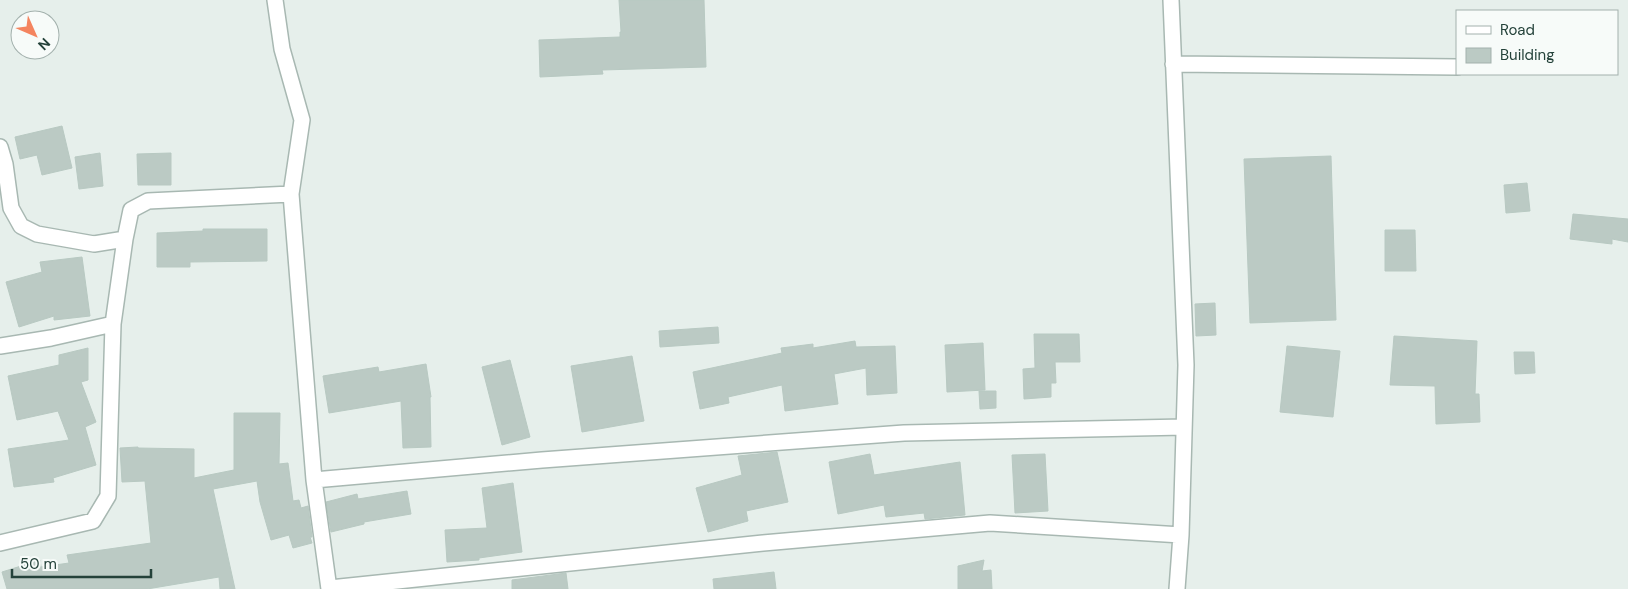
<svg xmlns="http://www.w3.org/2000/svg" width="1628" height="589" viewBox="0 0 1628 589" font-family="'DM Sans',sans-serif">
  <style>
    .building { fill: #bbcac4; stroke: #b8c9c2 }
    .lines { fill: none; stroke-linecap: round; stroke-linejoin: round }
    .minor-casing { stroke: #a8b8b2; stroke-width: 18 }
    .minor { stroke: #fff; stroke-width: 15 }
  </style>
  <rect width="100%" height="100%" fill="#e6efeb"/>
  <path class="building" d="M 619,0 L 704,0 L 706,67 L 602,70 L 603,74 L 540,77 L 539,40 L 620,37 L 620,32 L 621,32 Z
    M 62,126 L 72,168 L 42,175 L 37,155 L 20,159 L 15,137 Z
    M 100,153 L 103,186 L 79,189 L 75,157 Z
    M 171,153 L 171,185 L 138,185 L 137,154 Z
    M 1331,156 L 1336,320 L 1250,323 L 1244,159 Z
    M 1527,183 L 1530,211 L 1506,213 L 1504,185 Z
    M 1573,214 L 1628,219 L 1628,242 L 1612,239 L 1612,244 L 1570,239 Z
    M 203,229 L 267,229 L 267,261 L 190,262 L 190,267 L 157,267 L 157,233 L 203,231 Z
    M 1385,230 L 1415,230 L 1416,271 L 1385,271 Z
    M 82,257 L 90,316 L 54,320 L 54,316 L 19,327 L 6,282 L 42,272 L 40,262 Z
    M 1215,303 L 1216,335 L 1196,336 L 1195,304 Z
    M 718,327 L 719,343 L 660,347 L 659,331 Z
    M 1034,334 L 1079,334 L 1080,362 L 1055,362 L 1056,383 L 1051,383 L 1051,397 L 1024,399 L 1023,369 L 1035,368 Z
    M 1394,336 L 1477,341 L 1475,394 L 1479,394 L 1480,422 L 1436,424 L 1435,386 L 1390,385 Z
    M 855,341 L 856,347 L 895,346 L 897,393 L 867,395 L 866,368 L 834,374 L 838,404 L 785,411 L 782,385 L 728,397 L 729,403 L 700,409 L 693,372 L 782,353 L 781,348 L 813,344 L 813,348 Z
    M 983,343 L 985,390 L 947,392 L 945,345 Z
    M 1287,346 L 1340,351 L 1333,417 L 1280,412 Z
    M 88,348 L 88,380 L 81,382 L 96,422 L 85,427 L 96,465 L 53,478 L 54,482 L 14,487 L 8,449 L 69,440 L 58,411 L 17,420 L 8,376 L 59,365 L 59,355 Z
    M 1514,352 L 1534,352 L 1535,373 L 1515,374 Z
    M 632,356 L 644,421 L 582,432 L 571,366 Z
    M 510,360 L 530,437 L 502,445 L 482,367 Z
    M 426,364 L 431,397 L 430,397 L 431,447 L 403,448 L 401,401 L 329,413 L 323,376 L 378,367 L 379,372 Z
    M 979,391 L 996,391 L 996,408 L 980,409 Z
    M 234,413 L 280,413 L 279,464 L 288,463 L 293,501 L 299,500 L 301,508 L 308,506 L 312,537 L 310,537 L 312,543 L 293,548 L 289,535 L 271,540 L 260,502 L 257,481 L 213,489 L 235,589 L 220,589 L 219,577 L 147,589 L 7,589 L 2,572 L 40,560 L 41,567 L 69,563 L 67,555 L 151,543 L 145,481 L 122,482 L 120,448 L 138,447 L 138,448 L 194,449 L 194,478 L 234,470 Z
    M 777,452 L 788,502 L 746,511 L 748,521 L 708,532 L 696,488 L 742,475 L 738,456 Z
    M 870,454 L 874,475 L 960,462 L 965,515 L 925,519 L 924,513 L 886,517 L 884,505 L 838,514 L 829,462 Z
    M 1045,454 L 1048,511 L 1015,513 L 1012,455 Z
    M 513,483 L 522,552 L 479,558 L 479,560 L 447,562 L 445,530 L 487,528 L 482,488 Z
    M 407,491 L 411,514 L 364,522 L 364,524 L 331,532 L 326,502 L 357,494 L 358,499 Z
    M 984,560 L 982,571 L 991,570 L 992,589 L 958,589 L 958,566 Z
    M 774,572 L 776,589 L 714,589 L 713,579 Z
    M 566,573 L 568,589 L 512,589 L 512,580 Z"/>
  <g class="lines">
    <defs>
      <path id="minor" d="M 275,0 L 282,49 L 302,120 L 291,194 L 314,480 L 329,589
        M 1171,0 L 1186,365 L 1181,535 L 1177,589
        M 1173,64 L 1457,67
        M 0,147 L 5,164 L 11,208 L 21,226 L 37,234 L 94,244 L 125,239
        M 0,346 L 51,338 L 113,324
        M 314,480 L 542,460 L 904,433 L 1184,427
        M 0,543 L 93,521 L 108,496 L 113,324 L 125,239 L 131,210 L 148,201 L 291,194
        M 330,588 L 763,543 L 990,523 L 1181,535"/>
    </defs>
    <use href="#minor" class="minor-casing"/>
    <use href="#minor" class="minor"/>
  </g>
  <rect x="1456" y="10" width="162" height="65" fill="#f7fbf9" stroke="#a3b1ad"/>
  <rect x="1466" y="26" width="25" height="8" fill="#ffffff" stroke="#a3b1ad"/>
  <text x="1500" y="35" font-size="15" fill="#24423a">Road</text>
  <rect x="1466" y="48" width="25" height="15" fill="#bbcac4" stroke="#a3b1ad"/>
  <text x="1500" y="60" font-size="15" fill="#24423a">Building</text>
  <g transform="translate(35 35) rotate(135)"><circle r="24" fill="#f7fbf9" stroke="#a3b1ad"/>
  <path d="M0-4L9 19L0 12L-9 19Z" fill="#f4845f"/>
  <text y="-8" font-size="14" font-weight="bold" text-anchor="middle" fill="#24423a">N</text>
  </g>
  <path d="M12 569v8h139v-8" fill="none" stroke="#24423a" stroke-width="2.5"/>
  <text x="20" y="569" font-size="15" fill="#24423a" stroke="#f7fbf9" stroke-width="4" paint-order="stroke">50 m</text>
</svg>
